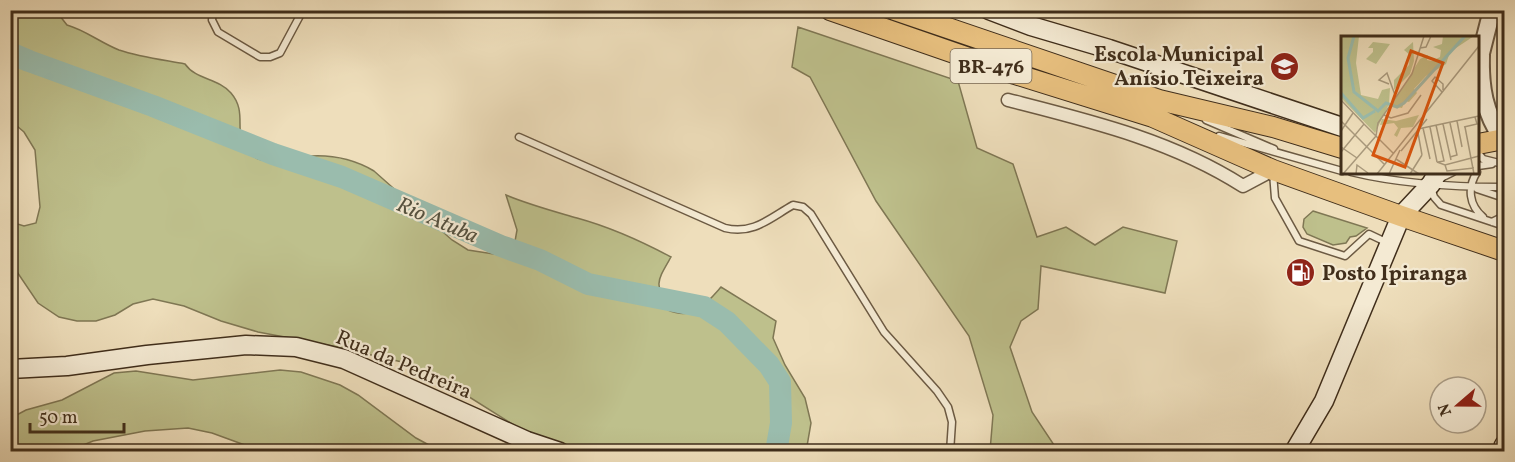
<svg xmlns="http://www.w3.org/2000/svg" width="1515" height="462" viewBox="0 0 1515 462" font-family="Vollkorn,serif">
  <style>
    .green { fill: #bec08c; stroke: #7f7754; stroke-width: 1.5 }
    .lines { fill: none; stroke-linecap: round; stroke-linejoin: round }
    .river { stroke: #9abcad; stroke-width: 22 }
    .service-casing { stroke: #6c5a43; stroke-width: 9 }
    .minor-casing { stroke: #6c5a43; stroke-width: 15 }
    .tertiary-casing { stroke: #6c5a43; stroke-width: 20 }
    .secondary-casing { stroke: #402e1b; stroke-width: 21 }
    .primary-casing { stroke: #402e1b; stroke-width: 22 }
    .service { stroke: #f4ead3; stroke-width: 6 }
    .minor { stroke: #f4ead3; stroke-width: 12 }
    .tertiary { stroke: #f4ead3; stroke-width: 16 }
    .secondary { stroke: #f4ead3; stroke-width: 18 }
    .primary { stroke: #e7bf7e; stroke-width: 20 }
    .labels { text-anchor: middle; stroke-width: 4.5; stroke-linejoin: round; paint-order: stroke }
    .shield { fill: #f4ead3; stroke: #766652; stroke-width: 1.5 }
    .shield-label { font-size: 20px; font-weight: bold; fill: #402e1b }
    .poi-label { font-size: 21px; font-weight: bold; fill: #402e1b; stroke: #f4ead3; text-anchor: end }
    .street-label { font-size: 21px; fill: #402e1b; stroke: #f4ead3 }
    .water-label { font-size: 22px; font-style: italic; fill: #565240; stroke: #f4ead3 }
    .inset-river { fill: none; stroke: #9abcad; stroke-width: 3 }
    .inset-road { fill: none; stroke: #a8987b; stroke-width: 1.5 }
    .view { fill: #d7550e; fill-opacity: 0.15; stroke: #d7550e; stroke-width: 3 }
    .inset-edge { fill: none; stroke: #402e1b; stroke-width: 3 }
  </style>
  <rect width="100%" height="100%" fill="#eedebb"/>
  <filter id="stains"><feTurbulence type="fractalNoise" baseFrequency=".00333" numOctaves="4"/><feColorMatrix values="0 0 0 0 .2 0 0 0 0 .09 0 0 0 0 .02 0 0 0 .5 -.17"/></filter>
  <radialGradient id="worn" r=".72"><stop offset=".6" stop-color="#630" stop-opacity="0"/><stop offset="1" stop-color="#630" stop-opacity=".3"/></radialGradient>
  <path class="green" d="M 11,11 L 56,11 L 67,25 C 85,30 101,43 119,50 C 140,57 164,60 185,64 C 196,80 218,78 231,93 C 249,114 231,133 249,153 C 265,169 292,157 312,156 C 334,155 355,160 374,171 L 452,240 L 468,250 L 500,255 L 514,247 L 517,230 L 506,195 C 530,205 553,211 577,218 C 610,227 641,241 671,257 C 656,283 655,282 668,310 C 693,321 706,304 721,287 L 776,321 L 773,338 L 785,365 L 805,398 L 811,423 L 806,452 L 685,452 L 637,445 L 564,446 L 536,439 L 447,383 L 402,362 L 332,346 L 258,332 L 221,321 L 184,306 L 153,299 L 133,304 L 115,315 L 96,321 L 77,321 L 59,317 L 38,303 L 11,263 L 11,222 L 24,226 L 36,223 L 40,207 L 35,150 L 24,132 L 11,121 Z
    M 798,27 L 958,81 L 977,148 L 1013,164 L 1037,237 L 1066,227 L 1095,245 L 1123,227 L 1177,241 L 1165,293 L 1041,266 L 1038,309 L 1021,321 L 1010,347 L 1032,412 L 1058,451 L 990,451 L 993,415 L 969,336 L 876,201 L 810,77 L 792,67 Z
    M 1313,211 L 1367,228 L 1356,236 L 1350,237 L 1346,243 L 1333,245 L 1307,234 L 1303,227 L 1304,219 Z
    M 280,370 L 301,372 L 340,385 L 358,395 L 416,438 L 440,451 L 261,451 L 212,433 L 188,428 L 145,431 L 93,441 L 69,451 L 11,451 L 11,418 L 26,410 L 62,400 L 114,373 L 136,371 L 193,380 Z"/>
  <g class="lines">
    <path class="river" d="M 10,53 L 29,61 L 153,106 L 273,154 L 342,177 L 501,246 L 540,260 L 588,284 L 704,307 L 727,322 L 769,365 L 780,382 L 781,423 L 776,452"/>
    <defs>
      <path id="service" d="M 213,10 L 212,20 L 218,32 L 260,57 L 270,57 L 280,53 L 303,10
        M 1206,120 L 1274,149
        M 1219,136 L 1342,171
        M 519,137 L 725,228 C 753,235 770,218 793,205 L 803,207 L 811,214 L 884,332 L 937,391 L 948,407 L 952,422 L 950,452
        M 1478,153 L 1483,159 L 1503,164
        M 1478,166 L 1492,164
        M 1351,172 C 1400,184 1454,187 1504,187
        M 1477,172 C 1467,188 1469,205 1483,217
        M 1273,173 L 1275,198 L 1299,241 L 1345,256 L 1369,234 L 1388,243
        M 1439,179 L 1453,172
        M 1431,187 L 1434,197 L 1441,205 L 1504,226
        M 1477,189 L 1504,198
        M 1492,222 L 1504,216"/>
      <path id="minor" d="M 1008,100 C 1090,121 1171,140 1243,186 L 1273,170"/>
      <path id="tertiary" d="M 1481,55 C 1480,87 1484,112 1503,140
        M 1478,65 L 1492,10"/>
      <path id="secondary" d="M 989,10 L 1031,26 L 1109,49 L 1342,127
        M 10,369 L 67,366 L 147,355 L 246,345 L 296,347 L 344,359 L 527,441 L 560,452
        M 1294,452 L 1324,401 L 1401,216 L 1431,184 L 1438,172
        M 1502,452 L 1504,445"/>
      <path id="primary" d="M 830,10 L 1015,74 L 1153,117 L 1273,170 L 1401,216 L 1504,251
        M 895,10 L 1159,100 L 1273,127 L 1342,148
        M 1478,144 L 1504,139"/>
    </defs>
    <use href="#service" class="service-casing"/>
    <use href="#minor" class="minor-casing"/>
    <use href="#tertiary" class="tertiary-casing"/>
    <use href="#secondary" class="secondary-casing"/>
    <use href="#primary" class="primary-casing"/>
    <use href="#service" class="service"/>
    <use href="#minor" class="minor"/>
    <use href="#tertiary" class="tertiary"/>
    <use href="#secondary" class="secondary"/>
    <use href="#primary" class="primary"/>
  </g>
  <defs>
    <symbol id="school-disc" viewBox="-11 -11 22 22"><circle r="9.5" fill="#8f2418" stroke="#f4ead3"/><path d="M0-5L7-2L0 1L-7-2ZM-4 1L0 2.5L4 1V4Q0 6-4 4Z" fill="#fff"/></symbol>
    <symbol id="fuel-disc" viewBox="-11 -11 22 22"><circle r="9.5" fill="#8f2418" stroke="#f4ead3"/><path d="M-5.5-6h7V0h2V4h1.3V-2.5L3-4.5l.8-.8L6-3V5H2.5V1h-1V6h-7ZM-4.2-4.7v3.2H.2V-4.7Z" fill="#fff"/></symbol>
  </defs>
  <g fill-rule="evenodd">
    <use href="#school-disc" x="1268" y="50" width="33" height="33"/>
    <use href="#fuel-disc" x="1284" y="256" width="33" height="33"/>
  </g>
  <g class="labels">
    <rect class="shield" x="950.5" y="49" width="81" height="34" rx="4.5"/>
    <g class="shield-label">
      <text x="991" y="73">BR-476</text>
    </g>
    <g class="poi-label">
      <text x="1264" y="61">Escola Municipal<tspan x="1264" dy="24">Anísio Teixeira</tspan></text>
      <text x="1322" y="280" text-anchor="start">Posto Ipiranga</text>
    </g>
    <g class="street-label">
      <text transform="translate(404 364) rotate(23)" y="7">Rua da Pedreira</text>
    </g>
    <g class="water-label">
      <text transform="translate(438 219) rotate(23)" y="8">Rio Atuba</text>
    </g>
  </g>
  <g transform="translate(1341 36)">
    <rect width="138" height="138" fill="#eedebb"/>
    <path d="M 0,0 L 18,0 L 15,27 L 20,59 L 37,63 L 41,54 L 49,52 L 48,68 L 34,97 L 0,62 ZM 102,0 L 133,0 L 109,16 L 105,28 L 85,40 L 73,53 L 76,57 L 68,66 L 64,65 L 61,72 L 50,70 L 79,23 L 87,19 L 86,24 L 91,25 L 99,21 L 100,14 L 92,11 L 101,8 ZM 32,6 L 49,8 L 35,28 L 25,23 L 32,16 L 32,12 L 27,12 ZM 72,6 L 73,25 L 69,38 L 53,54 L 53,44 L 68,29 L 69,19 L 63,14 ZM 78,79 L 72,91 L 60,92 L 56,101 L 53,99 L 57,92 L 53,87 L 39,89 L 41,83 L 55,85 Z" fill="#bec08c"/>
    <path class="inset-river" d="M 13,0 L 7,22 L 13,56 L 37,75 L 45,67 L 56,71 L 63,67 L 124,0M 0,57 L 22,82 L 34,75"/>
    <path class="inset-road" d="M 79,12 L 85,11 L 90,0M 48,48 L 38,44 L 46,37 L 54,59M 101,56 L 91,45 L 94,41 L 102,48 L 102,54M 0,64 L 23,88M 43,79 L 50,82 L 67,77 L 80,59M 0,85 L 14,99M 116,85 L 121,111M 109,87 L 116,119 L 109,121M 102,88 L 110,124M 95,89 L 103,125 L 97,126M 89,91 L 96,126M 123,91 L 136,88 L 134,81M 124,91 L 133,138M 82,92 L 89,123M 77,93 L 138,80M 0,95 L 12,77M 77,97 L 81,119M 14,99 L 43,128M 35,100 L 37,87 L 71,38 L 83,0M 0,111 L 16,122M 60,115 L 86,83M 0,116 L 23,88 L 53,118M 55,123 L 78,138M 96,126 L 104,129 L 138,120M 104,129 L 106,135 L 133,132M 2,138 L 35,100M 15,138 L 16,129 L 27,137M 36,138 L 138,10M 48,138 L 59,114M 69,138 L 81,119"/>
    <path class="view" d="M 70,15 L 102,27 L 64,131 L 32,119 Z"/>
    <rect width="138" height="138" class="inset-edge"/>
  </g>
  <rect width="1515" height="462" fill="none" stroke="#eedebb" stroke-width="36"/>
  <rect x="12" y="12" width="1491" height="438" fill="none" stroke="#402e1b" stroke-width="3"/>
  <rect x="18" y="18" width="1479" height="426" fill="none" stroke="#402e1b" stroke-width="1.5"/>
  <g transform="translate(1458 405) rotate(250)"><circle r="28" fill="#f4ead3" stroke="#ac9f89" stroke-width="1.5"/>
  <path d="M0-4.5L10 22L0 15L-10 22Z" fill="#8f2418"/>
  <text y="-9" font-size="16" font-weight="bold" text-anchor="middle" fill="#402e1b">N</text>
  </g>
  <path d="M30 423v9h94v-9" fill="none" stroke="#402e1b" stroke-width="3"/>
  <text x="39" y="423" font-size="18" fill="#402e1b" stroke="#f4ead3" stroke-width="4.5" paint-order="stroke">50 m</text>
  <rect width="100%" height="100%" filter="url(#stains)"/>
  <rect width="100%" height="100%" fill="url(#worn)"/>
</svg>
